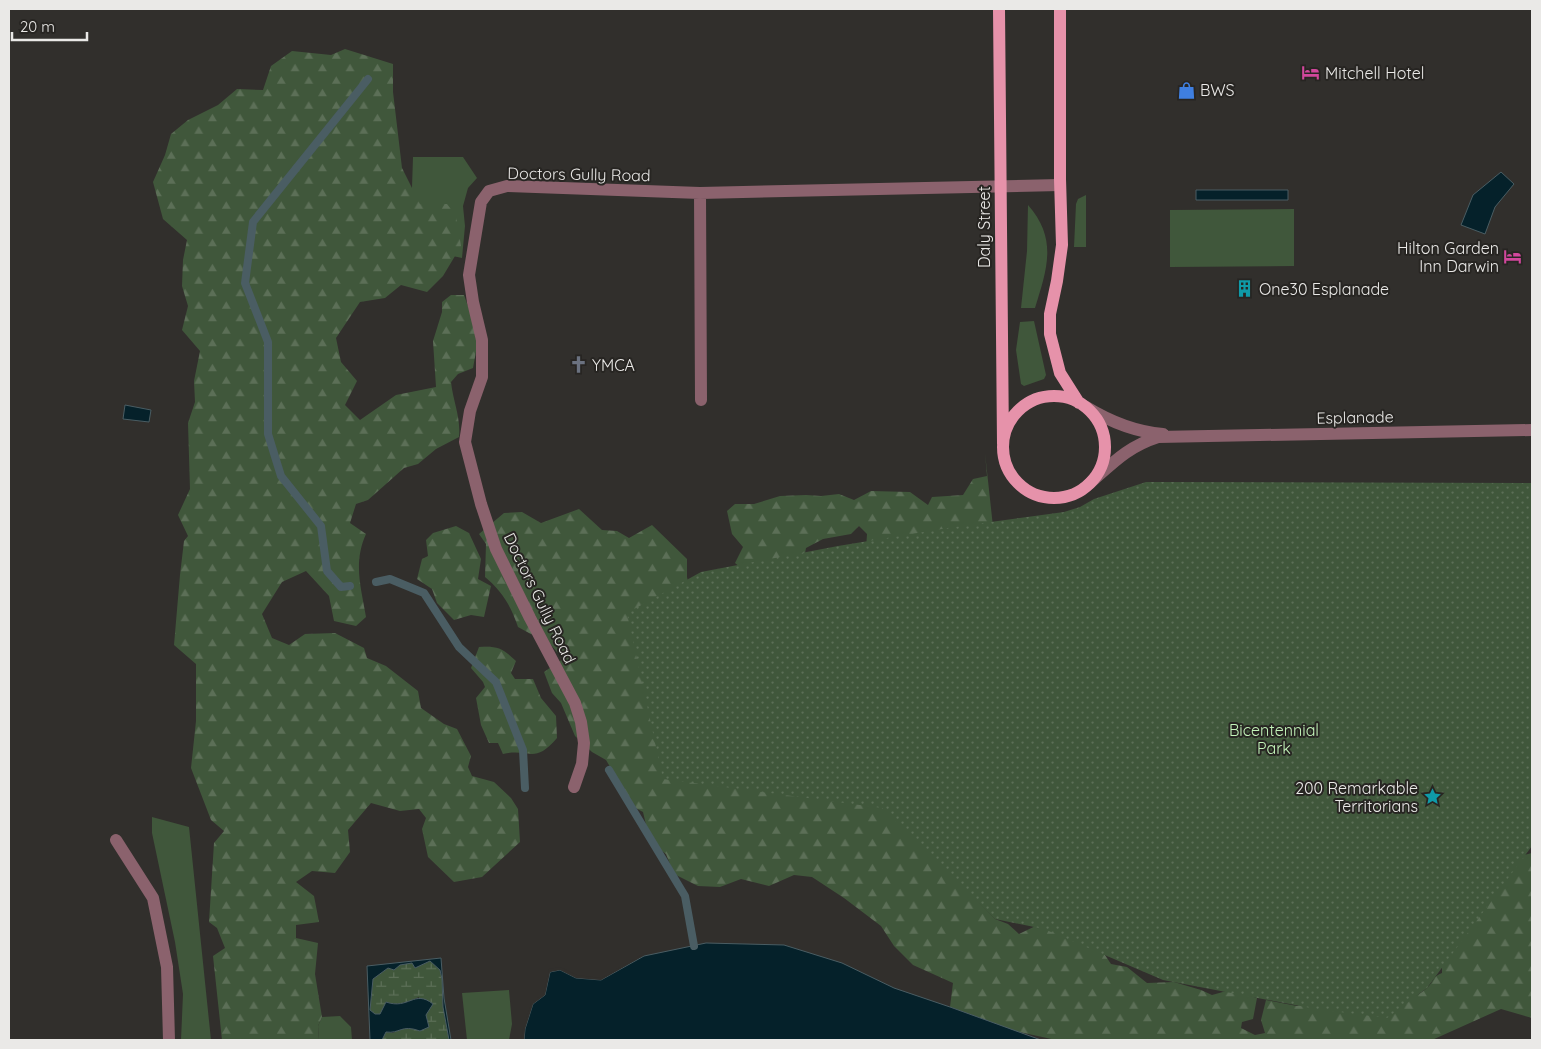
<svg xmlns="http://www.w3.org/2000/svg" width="1541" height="1049" viewBox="0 0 1541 1049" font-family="Quicksand,sans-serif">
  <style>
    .grass { fill: #40573b }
    .forest { fill: url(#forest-firs) }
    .wetland { fill: url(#wetland-marsh) }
    .park { fill: url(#park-dots) }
    .water { fill: #05212a; stroke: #4a5d63 }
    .pier { fill: #312f2c }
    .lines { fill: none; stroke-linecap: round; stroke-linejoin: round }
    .stream { stroke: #4a5d63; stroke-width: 8 }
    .minor { stroke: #8b626d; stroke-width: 12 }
    .primary { stroke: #e692aa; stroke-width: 12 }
    .labels { text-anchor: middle; stroke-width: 4; stroke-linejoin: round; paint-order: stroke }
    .poi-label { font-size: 16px; fill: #eae9e7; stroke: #272522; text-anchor: start }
    .street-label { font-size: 16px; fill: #eae9e7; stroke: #272522 }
    .park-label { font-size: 16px; fill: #c3f4b9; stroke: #272522 }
  </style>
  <defs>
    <pattern id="forest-firs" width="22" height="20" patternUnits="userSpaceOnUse" patternTransform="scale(1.25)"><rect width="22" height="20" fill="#40573b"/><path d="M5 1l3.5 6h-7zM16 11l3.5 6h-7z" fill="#5c6f57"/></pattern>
    <pattern id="wetland-marsh" width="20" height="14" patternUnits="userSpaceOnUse" patternTransform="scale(1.25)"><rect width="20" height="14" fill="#40573b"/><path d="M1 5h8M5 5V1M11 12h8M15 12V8" fill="none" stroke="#5c6f57"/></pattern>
    <pattern id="park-dots" width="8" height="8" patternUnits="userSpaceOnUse" patternTransform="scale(1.25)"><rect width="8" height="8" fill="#40573b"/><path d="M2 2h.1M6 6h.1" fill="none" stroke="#5c6f57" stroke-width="1.8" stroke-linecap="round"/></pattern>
  </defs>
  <rect width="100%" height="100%" fill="#312f2c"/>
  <path class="grass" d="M 413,157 L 463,157 L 477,178 L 468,188 L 463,206 L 465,226 L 462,258 L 410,247 Z
    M 1086,195 L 1086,247 L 1074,247 L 1076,204 L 1078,199 Z
    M 1028,205 C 1058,239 1047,269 1035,308 L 1021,308 L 1027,251 Z
    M 1294,209 L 1294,266 L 1170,267 L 1170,210 Z
    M 1034,321 L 1046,375 L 1044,379 L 1024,386 L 1021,384 L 1016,350 L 1020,322 Z
    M 152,817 L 189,827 L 211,1040 L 181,1040 L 183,994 L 175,942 L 152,833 Z
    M 509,990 L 512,1024 L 509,1040 L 467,1040 L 462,993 Z
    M 340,1016 L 351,1027 L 352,1040 L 319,1040 L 318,1026 L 322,1017 Z"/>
  <path class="forest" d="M 345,49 L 393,64 L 393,92 L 402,168 L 420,204 L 447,204 L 456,215 L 461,246 L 443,276 L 427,292 L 401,285 L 385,298 L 360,302 L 336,338 L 341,362 L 357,381 L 345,405 L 360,420 L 396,395 L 436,387 L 433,341 L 442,312 L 442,302 L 451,295 L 464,295 L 473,320 L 477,346 L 473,368 L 458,374 L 451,382 C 453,401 461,418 459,437 L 436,449 L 418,464 L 404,468 L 368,500 L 356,504 L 350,523 L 366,534 C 353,563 361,587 366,617 L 356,626 L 334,621 L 329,596 L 306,571 L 282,582 L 262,614 L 272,638 L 289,645 L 305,634 L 335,633 L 364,648 L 367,658 L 386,666 L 418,691 L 421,708 L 444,724 L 457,729 L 471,756 L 468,767 L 472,776 L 494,782 L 511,798 L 518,809 L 520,842 L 482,877 L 454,882 L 428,857 L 422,829 L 426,818 L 419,809 L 400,811 L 371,803 L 348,830 L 350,852 L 335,873 L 312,871 L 296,882 L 314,896 L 319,922 L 296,925 L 296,938 L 318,943 L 315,974 L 322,1017 L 318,1026 L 319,1040 L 222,1040 L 213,956 L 225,948 L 217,928 L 209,922 L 214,843 L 224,831 L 211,820 L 191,768 L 196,721 L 196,664 L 174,645 L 180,575 L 184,541 L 188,536 L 178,515 L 190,489 L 188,423 L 195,402 L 194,381 L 200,351 L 182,330 L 188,306 L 182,286 L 183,260 L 187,240 L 163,219 L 153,182 L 165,155 L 171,134 L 188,120 L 218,105 L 237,89 L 263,90 L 271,66 L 292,51 L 331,55 Z
    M 985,453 L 994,536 L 866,549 L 867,534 L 859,526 L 851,534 L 823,539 L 806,548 L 803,564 L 752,577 L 735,563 L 743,547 L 732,534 L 727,511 L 735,504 L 754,504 L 780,496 L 806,495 L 821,496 L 839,494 L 854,500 L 871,491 L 910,492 L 928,505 L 932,497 L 963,495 L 973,479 L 987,476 Z
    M 579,509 L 602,530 L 617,531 L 629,538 L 652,525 L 687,559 L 687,577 L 691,596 L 736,652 L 995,919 L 1008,924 L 1019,934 L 1052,918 L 1078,915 L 1111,964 L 1127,967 L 1147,983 L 1174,982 L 1201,990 L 1212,995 L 1230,990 L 1257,998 L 1253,1019 L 1242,1022 L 1241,1028 L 1255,1035 L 1265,1033 L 1261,1020 L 1266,1000 L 1297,1006 L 1312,1001 L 1407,1000 C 1414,997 1422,993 1428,987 C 1435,980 1432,977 1442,973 L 1442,965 L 1513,858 L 1532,853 L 1532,1018 L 1501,1009 L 1432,1040 L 1056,1040 L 1015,1031 L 950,1007 L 953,983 L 913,965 L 894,946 L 881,926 L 844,898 L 812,877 L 794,875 L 769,886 L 741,879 L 720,887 L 698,886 L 674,874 L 666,854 L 654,845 L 648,833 L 643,812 L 628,804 L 622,787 L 606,760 L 592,752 L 575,736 L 561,703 L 552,693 L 544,672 L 563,659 L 551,645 L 518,627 C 511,606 502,591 485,577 L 486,544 L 479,534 L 504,513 L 522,512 L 541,523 Z
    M 456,526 L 469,533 L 481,559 L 478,579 L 491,586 L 484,617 L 471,615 L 454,620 L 437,603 L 432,589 L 417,579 L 422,559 L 428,556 L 426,540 L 433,533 Z
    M 479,647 C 498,646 502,648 516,661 L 511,673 L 515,679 L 533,679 L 541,698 L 556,716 L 557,738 C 534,765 530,748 503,754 L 498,743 L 489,743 L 481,725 L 476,698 L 485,687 L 483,682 L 471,668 Z"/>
  <path class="wetland" d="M 430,961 L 440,970 L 442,979 L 443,1007 L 449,1040 L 382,1040 L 386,1032 L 393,1033 C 402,1027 409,1027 420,1031 L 419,997 C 407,1002 399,1006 386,1002 L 381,1014 L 375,1014 L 370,1010 L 373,979 L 388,968 L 394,970 L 400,965 L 412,962 L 415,968 Z"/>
  <path class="park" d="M 1146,482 L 1532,483 L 1532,846 L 1427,988 L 1387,1018 L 1316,1009 L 1163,980 L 1044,929 L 995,919 L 882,808 L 663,779 L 627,613 L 701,572 L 838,546 L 954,527 L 1064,512 L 1080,507 L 1094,499 Z"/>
  <path class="water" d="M 1501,172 L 1514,184 L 1495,207 L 1485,234 L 1461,225 L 1473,195 Z
    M 1196,190 L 1288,190 L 1288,200 L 1196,200 Z
    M 125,405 L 151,410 L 149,422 L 123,419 Z
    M 706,943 L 784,945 L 842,963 L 894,988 L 950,1007 L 1041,1040 L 524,1040 L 525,1029 L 533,1004 L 545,995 L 550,972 L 560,970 L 576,978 L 601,980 L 644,956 Z
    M 441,958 L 444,998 L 451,1040 L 449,1040 L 443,1007 L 442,979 L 440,970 L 430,961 L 415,968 L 412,963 L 400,965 L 394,970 L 388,968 L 373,979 L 370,1010 L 375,1014 L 380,1014 L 386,1002 C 409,1010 414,989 433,1004 L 426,1015 L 429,1027 L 420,1031 C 401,1024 400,1034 386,1032 L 382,1040 L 370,1040 L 367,966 Z"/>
  <path class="pier" d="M 648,953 L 601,980 L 576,978 L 560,970 L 550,972 L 545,995 L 533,1004 L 525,1029 L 524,1040 L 521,1040 L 523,1029 L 531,1003 L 543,994 L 549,969 L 560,967 L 577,975 L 601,978 L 643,954 Z"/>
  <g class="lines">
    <path class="stream" d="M 376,582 L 390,579 L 424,593 L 459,647 L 496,682 L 523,750 L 525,788
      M 350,586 L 341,587 L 327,571 L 321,526 L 281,476 L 268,434 L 268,342 L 245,283 L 253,222 L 368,79
      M 609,770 L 685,896 L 694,946"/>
    <path class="minor" d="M 700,193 L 701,400
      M 1086,407 C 1109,421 1135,432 1163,434
      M 1089,484 C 1113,463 1127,447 1158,437 L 1532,430
      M 574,787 L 582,764 L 584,743 L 581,722 L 575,703 L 530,618 L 496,549 L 481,504 L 465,442 L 470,411 L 482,377 L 482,340 L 473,302 L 469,275 L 481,202 L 489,191 L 507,186 L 700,193 L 1060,185
      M 116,840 L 153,898 L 167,967 L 169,1040"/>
    <path class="primary" d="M 999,9 L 1003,444
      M 1060,9 L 1060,179 L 1062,245 L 1057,281 L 1050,314 L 1050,334 L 1060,373 L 1079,403
      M1003 447a51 51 0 1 1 102 0a51 51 0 1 1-102 0Z"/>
  </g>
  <defs>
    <symbol id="hotel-bare" viewBox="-9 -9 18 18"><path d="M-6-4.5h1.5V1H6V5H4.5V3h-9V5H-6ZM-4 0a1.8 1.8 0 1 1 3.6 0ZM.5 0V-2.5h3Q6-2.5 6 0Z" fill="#d1479c" stroke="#272522" stroke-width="2.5" paint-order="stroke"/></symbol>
    <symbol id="shop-bare" viewBox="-9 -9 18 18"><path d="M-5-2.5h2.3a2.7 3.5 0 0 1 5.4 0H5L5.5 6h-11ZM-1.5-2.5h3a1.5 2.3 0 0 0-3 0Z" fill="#3f7fe0" stroke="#272522" stroke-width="2.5" paint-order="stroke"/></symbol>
    <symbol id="building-bare" viewBox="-9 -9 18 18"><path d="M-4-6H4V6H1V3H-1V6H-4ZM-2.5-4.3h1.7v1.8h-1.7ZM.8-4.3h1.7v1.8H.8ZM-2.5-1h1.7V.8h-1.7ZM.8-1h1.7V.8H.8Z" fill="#0f9aa8" stroke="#272522" stroke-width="2.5" paint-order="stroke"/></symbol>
    <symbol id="church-bare" viewBox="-9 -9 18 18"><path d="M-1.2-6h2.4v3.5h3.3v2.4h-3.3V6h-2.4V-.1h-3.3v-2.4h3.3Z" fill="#6b7280" stroke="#272522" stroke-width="2.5" paint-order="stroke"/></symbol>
    <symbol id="sight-bare" viewBox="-9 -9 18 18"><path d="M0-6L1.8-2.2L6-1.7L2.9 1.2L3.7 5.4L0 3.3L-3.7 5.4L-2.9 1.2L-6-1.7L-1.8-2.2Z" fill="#0f9aa8" stroke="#272522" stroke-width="2.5" paint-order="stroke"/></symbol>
  </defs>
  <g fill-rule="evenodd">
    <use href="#hotel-bare" x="1298" y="60" width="25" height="25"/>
    <use href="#shop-bare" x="1174" y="78" width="25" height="25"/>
    <use href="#hotel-bare" x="1500" y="244" width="25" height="25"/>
    <use href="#building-bare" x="1232" y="276" width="25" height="25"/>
    <use href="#church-bare" x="566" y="352" width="25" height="25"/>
    <use href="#sight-bare" x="1420" y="784" width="25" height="25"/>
  </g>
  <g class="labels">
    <g class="poi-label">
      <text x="1325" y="79">Mitchell Hotel</text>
      <text x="1200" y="96">BWS</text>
      <text x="1499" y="254" text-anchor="end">Hilton Garden<tspan x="1499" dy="18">Inn Darwin</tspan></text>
      <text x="1259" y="295">One30 Esplanade</text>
      <text x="592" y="371">YMCA</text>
      <text x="1418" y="794" text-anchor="end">200 Remarkable<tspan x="1418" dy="18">Territorians</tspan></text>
    </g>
    <g class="street-label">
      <text transform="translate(579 174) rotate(1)" y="6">Doctors Gully Road</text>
      <text transform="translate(984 227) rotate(-90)" y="6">Daly Street</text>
      <text transform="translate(1355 417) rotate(-1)" y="6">Esplanade</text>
      <text transform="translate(540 598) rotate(64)" y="6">Doctors Gully Road</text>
    </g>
    <g class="park-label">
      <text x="1274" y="736">Bicentennial<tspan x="1274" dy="18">Park</tspan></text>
    </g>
  </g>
  <rect width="1541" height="1049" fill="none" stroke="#eae9e7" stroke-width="20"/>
  <path d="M12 32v8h75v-8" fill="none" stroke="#eae9e7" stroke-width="2.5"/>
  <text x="20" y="32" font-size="15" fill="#eae9e7" stroke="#272522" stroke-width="4" paint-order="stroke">20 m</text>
</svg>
